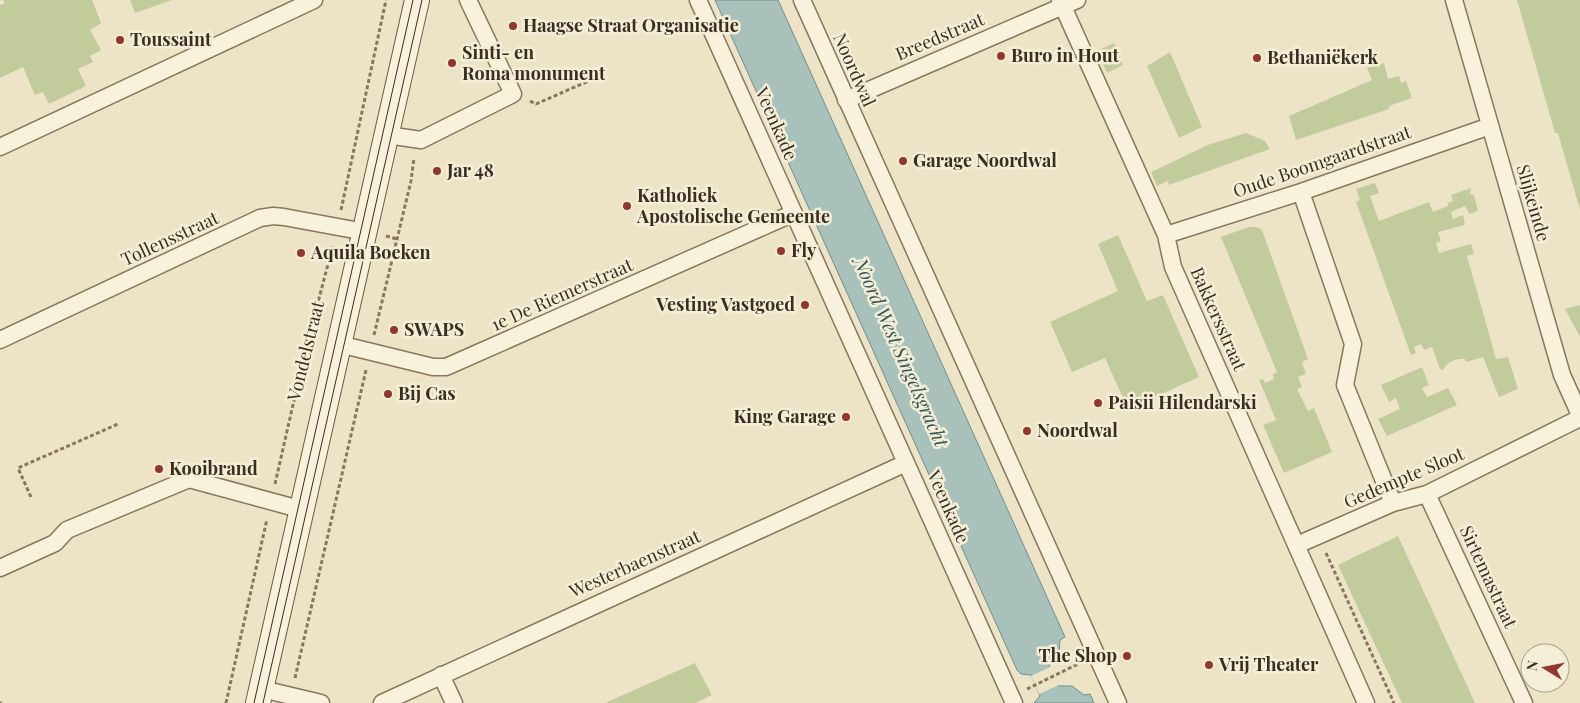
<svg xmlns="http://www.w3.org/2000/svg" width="1580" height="703" viewBox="0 0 1580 703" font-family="'Playfair Display',serif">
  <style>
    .green { fill: #c2cb9c }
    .water { fill: #a8c1bb; stroke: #6f8f89 }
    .pier { fill: #ede4c8 }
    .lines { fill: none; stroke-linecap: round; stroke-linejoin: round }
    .street-casing { stroke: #88775d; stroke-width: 19 }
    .secondary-casing { stroke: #6a5840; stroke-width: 26 }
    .path { stroke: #88775d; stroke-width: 3; stroke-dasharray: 4 2.5; stroke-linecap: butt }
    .street { stroke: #f8f1db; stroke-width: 16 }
    .secondary { stroke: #f8f1db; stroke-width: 24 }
    .tram { stroke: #392e20; stroke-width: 1 }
    .poi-dot { fill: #943630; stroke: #f4eed7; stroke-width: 2 }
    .labels { text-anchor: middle; stroke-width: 5; stroke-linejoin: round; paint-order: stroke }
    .poi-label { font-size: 18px; font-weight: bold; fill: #392e20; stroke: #f4eed7; text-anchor: start }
    .street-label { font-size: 18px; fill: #392e20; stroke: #f4eed7 }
    .water-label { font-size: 19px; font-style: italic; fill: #305858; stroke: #f4eed7 }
  </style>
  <rect width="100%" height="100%" fill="#ede4c8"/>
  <path class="green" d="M 3,0 L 92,0 L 101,23 L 90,30 L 101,50 L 90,56 L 93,62 L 78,69 L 86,86 L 49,104 L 43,92 L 35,95 L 23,67 L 0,78 L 0,5 L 5,3 Z
    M 130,0 L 172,0 L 135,13 Z
    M 1517,0 L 1580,0 L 1580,210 L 1558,133 L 1555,133 Z
    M 1114,43 L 1123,65 L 1107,73 L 1097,51 Z
    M 1170,52 L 1202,127 L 1179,138 L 1147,66 Z
    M 1384,63 L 1388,79 L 1399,76 L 1401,83 L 1406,81 L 1412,98 L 1389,106 L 1389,109 L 1296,140 L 1289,116 L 1372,80 L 1367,68 Z
    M 1246,133 L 1265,141 L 1270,149 L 1169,185 L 1167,181 L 1157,186 L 1151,172 L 1208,145 Z
    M 1375,183 L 1379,193 L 1370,196 L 1379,221 L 1429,202 L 1433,212 L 1448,206 L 1448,203 L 1453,201 L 1451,195 L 1471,188 L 1470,194 L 1474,195 L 1478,211 L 1469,214 L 1465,206 L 1451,212 L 1453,219 L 1463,215 L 1465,225 L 1438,232 L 1441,241 L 1436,243 L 1439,253 L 1471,244 L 1474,254 L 1467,256 L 1496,359 L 1508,357 L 1518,389 L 1499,397 L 1483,357 L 1466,362 L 1465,359 C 1456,358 1447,362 1443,370 L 1440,369 L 1432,347 L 1424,350 L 1421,344 L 1414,347 L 1416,353 L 1411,355 L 1356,202 L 1360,200 L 1356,189 Z
    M 1249,227 L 1257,227 L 1262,230 L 1308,359 L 1302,362 L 1306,374 L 1298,377 L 1302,387 L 1297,389 L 1308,411 L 1314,408 L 1332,452 L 1284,473 L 1263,425 L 1276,420 L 1259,380 L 1263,379 L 1265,383 L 1274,379 L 1273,374 L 1277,372 L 1221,237 Z
    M 1118,235 L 1147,301 L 1163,295 L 1199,377 L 1128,409 L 1105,358 L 1072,372 L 1050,322 L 1118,291 L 1098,244 Z
    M 1580,305 L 1580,337 L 1565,309 Z
    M 1422,367 L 1429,385 L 1422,388 L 1427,397 L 1448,388 L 1457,405 L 1387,436 L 1378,419 L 1400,409 L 1396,398 L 1389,402 L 1381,385 Z
    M 1398,536 L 1465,681 L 1475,703 L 1402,703 L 1338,565 Z
    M 695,663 L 712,695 L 695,703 L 605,703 Z"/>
  <path class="water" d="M 715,0 L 778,0 L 1065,637 L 1060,640 L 1059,653 L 1049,666 L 1059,686 L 1072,686 L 1084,695 L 1090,694 L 1094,703 L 1034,703 L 1040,696 L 1031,675 L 1021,674 L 1017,670 Z"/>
  <path class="pier" d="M 1052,666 L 1061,684 L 1039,694 L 1031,676 Z"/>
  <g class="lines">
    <defs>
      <path id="street" d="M 698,0 L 1014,703
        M 802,0 L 1118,703
        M 1060,0 L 1166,235 L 1173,267 L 1366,703
        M 1454,0 L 1562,375 L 1580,415
        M 846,100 L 1077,0
        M 387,135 L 421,140 L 513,94 L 468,0
        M 0,147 L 314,0
        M 1301,192 L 1353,344 L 1345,385 L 1393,503
        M 1166,235 L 1301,192 L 1490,126
        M 0,340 L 260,218 L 273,216 L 284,217 L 365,232
        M 339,344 L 433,367 L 446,367 L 794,213
        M 1427,494 L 1524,703
        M 1297,545 L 1393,503 L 1427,494 L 1580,418
        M 0,568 L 55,543 L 67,530 L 189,479 L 303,510
        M 441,675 L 454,703
        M 262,689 L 321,703
        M 382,703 L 906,463"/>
      <path id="secondary" d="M 258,703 L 417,0"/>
    </defs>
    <use href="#street" class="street-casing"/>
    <use href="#secondary" class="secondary-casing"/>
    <path class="path" d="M 530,101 L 536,104 L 591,80
      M 341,210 L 386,0
      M 386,236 L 397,239
      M 374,335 L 411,181 L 414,158
      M 275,484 L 305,352 L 333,245
      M 31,497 L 18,468 L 118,424
      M 1326,553 L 1394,703
      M 295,678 L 366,370
      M 1027,689 L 1080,663
      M 0,702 L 1,703
      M 226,703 L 267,519"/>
    <use href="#street" class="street"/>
    <use href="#secondary" class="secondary"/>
    <path class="tram" d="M 254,703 L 413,0
      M 263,703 L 422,0"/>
  </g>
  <g class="poi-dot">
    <circle cx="513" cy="26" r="5"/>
    <circle cx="120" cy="40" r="5"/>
    <circle cx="1001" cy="56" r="5"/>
    <circle cx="1257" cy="58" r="5"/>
    <circle cx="452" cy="63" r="5"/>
    <circle cx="903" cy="161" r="5"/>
    <circle cx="437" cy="171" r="5"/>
    <circle cx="627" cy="206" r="5"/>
    <circle cx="781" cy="251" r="5"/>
    <circle cx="301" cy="253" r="5"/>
    <circle cx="805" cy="305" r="5"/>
    <circle cx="394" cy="330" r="5"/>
    <circle cx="388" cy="394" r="5"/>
    <circle cx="1098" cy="403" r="5"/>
    <circle cx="846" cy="417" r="5"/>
    <circle cx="1027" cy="431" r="5"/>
    <circle cx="159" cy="469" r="5"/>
    <circle cx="1127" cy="656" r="5"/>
    <circle cx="1209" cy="665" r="5"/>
  </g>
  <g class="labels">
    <g class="poi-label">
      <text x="523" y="32">Haagse Straat Organisatie</text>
      <text x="130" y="46">Toussaint</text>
      <text x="462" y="59">Sinti- en<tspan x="462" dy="21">Roma monument</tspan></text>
      <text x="1011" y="62">Buro in Hout</text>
      <text x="1267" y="64">Bethaniëkerk</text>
      <text x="913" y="167">Garage Noordwal</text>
      <text x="447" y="177">Jar 48</text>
      <text x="637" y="202">Katholiek<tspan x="637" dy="21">Apostolische Gemeente</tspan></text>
      <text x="791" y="257">Fly</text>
      <text x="311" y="259">Aquila Boeken</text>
      <text x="795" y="311" text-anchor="end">Vesting Vastgoed</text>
      <text x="404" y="336">SWAPS</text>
      <text x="398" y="400">Bij Cas</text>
      <text x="1108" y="409">Paisii Hilendarski</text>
      <text x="836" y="423" text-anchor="end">King Garage</text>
      <text x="1037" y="437">Noordwal</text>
      <text x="169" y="475">Kooibrand</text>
      <text x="1117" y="662" text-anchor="end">The Shop</text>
      <text x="1219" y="671">Vrij Theater</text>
    </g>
    <g class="street-label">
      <text transform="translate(940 37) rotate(-23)" y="6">Breedstraat</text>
      <text transform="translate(854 70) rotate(66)" y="6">Noordwal</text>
      <text transform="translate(776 124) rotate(66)" y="6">Veenkade</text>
      <text transform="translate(1322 162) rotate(-19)" y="6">Oude Boomgaardstraat</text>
      <text transform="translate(1533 203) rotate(74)" y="6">Slijkeinde</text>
      <text transform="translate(170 239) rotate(-25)" y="6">Tollensstraat</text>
      <text transform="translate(562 295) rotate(-24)" y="6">1e De Riemerstraat</text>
      <text transform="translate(1218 319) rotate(66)" y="6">Bakkersstraat</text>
      <text transform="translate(306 351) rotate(-76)" y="6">Vondelstraat</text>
      <text transform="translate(1404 478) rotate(-23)" y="6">Gedempte Sloot</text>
      <text transform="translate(948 507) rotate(66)" y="6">Veenkade</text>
      <text transform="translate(635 564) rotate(-24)" y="6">Westerbaenstraat</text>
      <text transform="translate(1488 577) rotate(65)" y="6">Sirtemastraat</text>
    </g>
    <g class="water-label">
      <text transform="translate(901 352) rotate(66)" y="7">Noord West Singelsgracht</text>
    </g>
  </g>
  <g transform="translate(1545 668) rotate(280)"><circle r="24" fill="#f4eed7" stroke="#a9a18e"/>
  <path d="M0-4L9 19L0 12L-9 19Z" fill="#943630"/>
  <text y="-8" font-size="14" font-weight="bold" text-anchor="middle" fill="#392e20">N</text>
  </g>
</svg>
